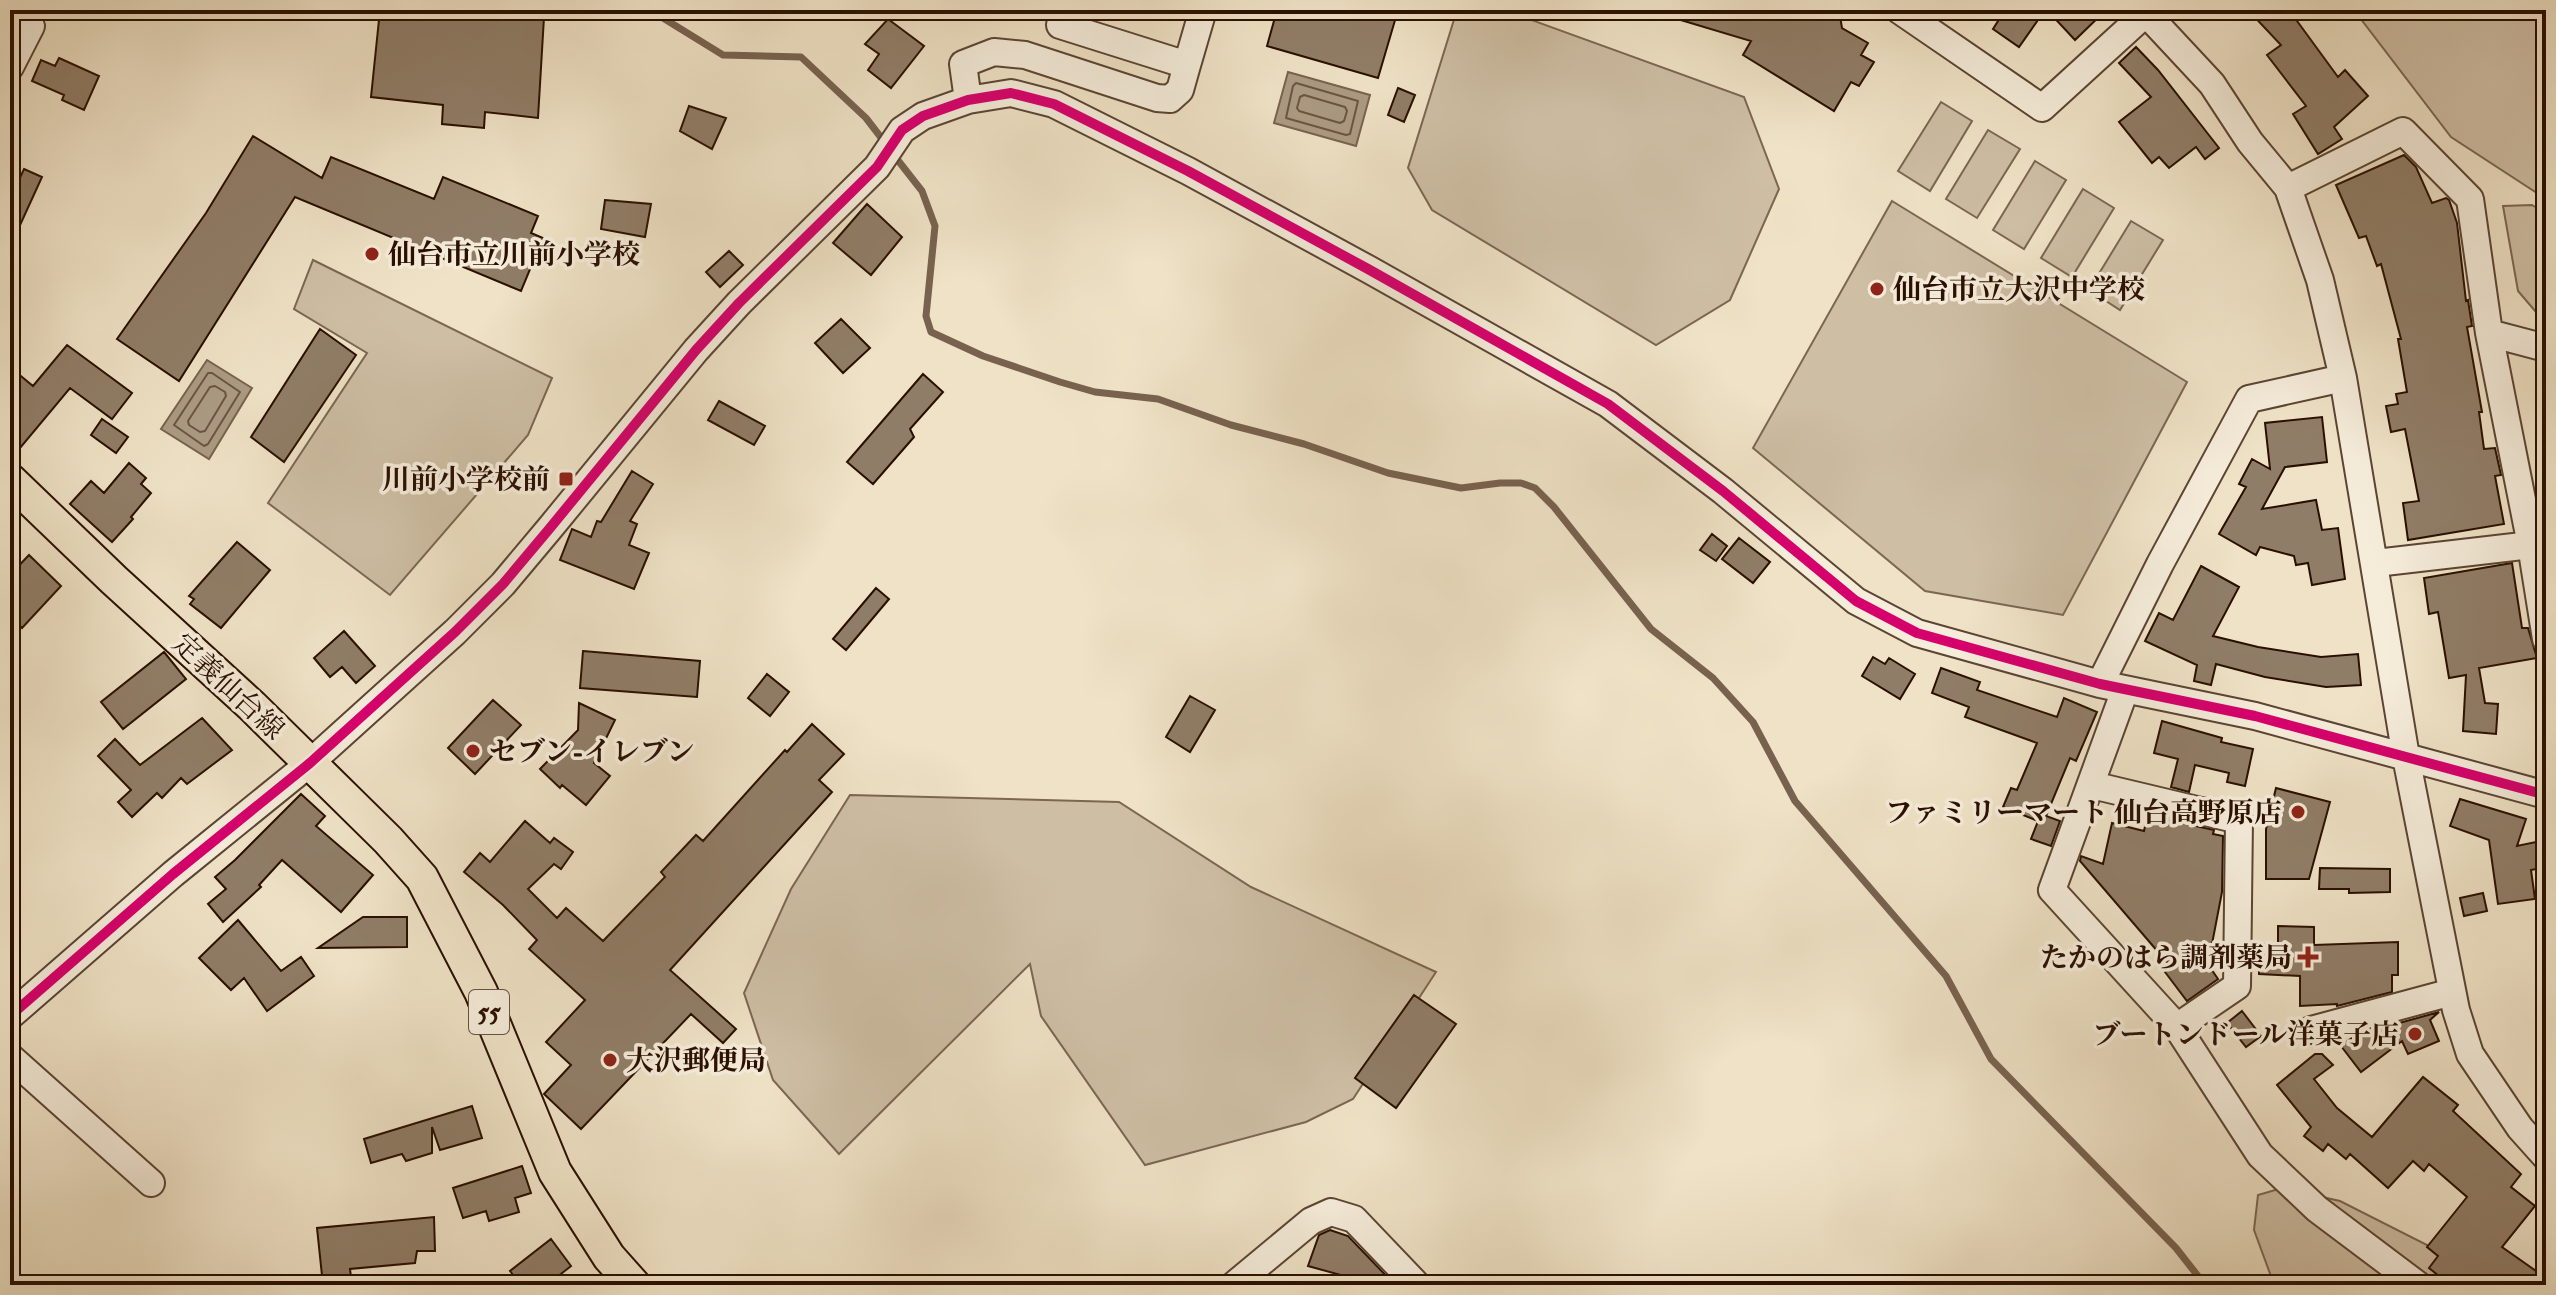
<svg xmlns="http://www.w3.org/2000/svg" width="2556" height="1295" viewBox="0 0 2556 1295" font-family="'IM FELL Double Pica','Noto Serif JP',serif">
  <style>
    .green { fill: #cebea4; stroke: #7c6652; stroke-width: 2 }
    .water { fill: #ac9a83; stroke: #78624f; stroke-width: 2 }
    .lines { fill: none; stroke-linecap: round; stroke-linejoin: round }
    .shore { stroke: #6b5442; stroke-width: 2 }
    .stream { stroke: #78624f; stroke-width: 7 }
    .building { fill: #907d67; stroke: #2a0f00; stroke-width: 2 }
    .minor-casing { stroke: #5b4432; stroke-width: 30 }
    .major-casing { stroke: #2a0f00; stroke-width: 36 }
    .minor { stroke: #f5ecda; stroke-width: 26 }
    .major { stroke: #efe2c6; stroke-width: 32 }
    .cycleway-casing { stroke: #f5ecda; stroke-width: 15 }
    .cycleway { stroke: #d6006c; stroke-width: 10 }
    .poi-dot { fill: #8f2418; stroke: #f5ecda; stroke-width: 3 }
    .labels { text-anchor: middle; stroke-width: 7; stroke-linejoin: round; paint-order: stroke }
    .shield { fill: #f5ecda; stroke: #675141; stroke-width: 2 }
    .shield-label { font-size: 26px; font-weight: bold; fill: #2a0f00 }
    .poi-label { font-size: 28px; font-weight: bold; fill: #2a0f00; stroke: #f5ecda; text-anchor: start }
    .street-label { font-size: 28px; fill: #2a0f00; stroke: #f5ecda }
  </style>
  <rect width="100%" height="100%" fill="#efe2c6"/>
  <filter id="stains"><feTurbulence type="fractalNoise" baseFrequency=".0025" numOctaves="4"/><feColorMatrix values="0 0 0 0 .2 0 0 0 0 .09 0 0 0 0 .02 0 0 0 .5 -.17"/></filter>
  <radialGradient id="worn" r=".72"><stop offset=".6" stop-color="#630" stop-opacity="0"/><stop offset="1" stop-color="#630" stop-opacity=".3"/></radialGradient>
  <path class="green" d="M 1457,10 L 1504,10 L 1744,97 L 1779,189 L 1730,300 L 1656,345 L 1432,210 L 1408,168 Z
    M 2354,10 L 2546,10 L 2546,199 L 2451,137 Z
    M 1941,102 L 1972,121 L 1930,191 L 1898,171 Z
    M 1988,130 L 2020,149 L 1977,218 L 1946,199 Z
    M 2035,161 L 2066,180 L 2024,249 L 1993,230 Z
    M 2083,189 L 2114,208 L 2072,277 L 2041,258 Z
    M 1892,201 L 2187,382 L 2063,615 L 1925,591 L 1753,448 Z
    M 2532,205 L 2546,213 L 2546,314 L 2536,312 L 2518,291 L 2503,206 Z
    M 2131,221 L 2163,240 L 2120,310 L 2089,290 Z
    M 313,260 L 552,378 L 528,435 L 390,595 L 268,503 L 367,353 L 294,309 Z
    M 850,795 L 1119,802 L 1251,887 L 1436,972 L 1353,1099 L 1306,1122 L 1145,1165 L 1041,1016 L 1030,964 L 839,1154 L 773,1080 L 744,993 L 791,889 Z
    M 2282,1188 L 2340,1201 L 2506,1285 L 2277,1285 L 2272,1279 L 2254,1230 L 2258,1195 Z"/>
  <path class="water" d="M 1288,72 L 1370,95 L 1356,146 L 1274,123 Z
    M 207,360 L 252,388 L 209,459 L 161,429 Z"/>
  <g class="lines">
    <path class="shore" d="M 1296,83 L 1358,101 L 1350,134 L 1346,135 L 1286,118 L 1293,86 Z
      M 1304,95 L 1345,107 L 1347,111 L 1344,121 L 1340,123 L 1299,111 L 1297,108 L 1300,97 Z
      M 208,373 L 212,373 L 240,392 L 208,444 L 204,446 L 174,425 Z
      M 215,386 L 225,392 L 226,396 L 205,431 L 200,432 L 189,425 L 188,421 L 210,387 Z"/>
    <path class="stream" d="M 650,10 L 723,55 L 801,57 L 866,118 L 886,144
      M 893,154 L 922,191 L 935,226 L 926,316 L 931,332 L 983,356 L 1060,382 L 1095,392 L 1158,399 L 1231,425 L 1304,444 L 1388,473 L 1461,488 L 1500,483 L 1521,483 L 1535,488 L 1554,507 L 1651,629 L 1713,678 L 1753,722 L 1795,801 L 1946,976 L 1991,1059 L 2176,1248 L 2205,1285"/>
  </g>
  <path class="building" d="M 380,10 L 489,10 L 544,17 L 538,118 L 485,112 L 484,128 L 442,124 L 443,105 L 371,97 Z
    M 1277,10 L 1398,10 L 1378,78 L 1267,46 Z
    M 1665,10 L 1839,10 L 1842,28 L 1868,43 L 1861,55 L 1874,62 L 1859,86 L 1851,82 L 1834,111 L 1743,55 L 1751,41 L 1664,15 Z
    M 2005,10 L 2045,10 L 2019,47 L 1993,29 Z
    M 2047,10 L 2106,10 L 2075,40 Z
    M 2248,10 L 2289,10 L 2338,77 L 2345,70 L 2368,96 L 2334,127 L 2342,139 L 2318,154 L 2293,114 L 2306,106 L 2267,55 L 2281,45 Z
    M 888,19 L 924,46 L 891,88 L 868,70 L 879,54 L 865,44 Z
    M 2136,47 L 2158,70 L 2219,148 L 2205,159 L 2196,147 L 2169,168 L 2159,157 L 2152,163 L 2119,122 L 2151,97 L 2119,63 Z
    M 59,58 L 99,76 L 84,110 L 62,100 L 64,95 L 32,81 L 41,60 L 55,66 Z
    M 1398,88 L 1415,95 L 1404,122 L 1388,115 Z
    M 689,106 L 726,118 L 712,149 L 680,131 Z
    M 253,136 L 322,178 L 331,157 L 434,199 L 443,177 L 538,216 L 531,233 L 543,238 L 521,291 L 295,197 L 179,381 L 117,339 L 206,213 Z
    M 2404,155 L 2416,167 L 2432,203 L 2446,198 L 2449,200 L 2457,223 L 2466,301 L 2468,300 L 2472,326 L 2467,327 L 2482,412 L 2479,412 L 2484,449 L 2495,448 L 2501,475 L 2495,476 L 2504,524 L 2408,540 L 2403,503 L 2419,501 L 2405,429 L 2391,432 L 2386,406 L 2398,404 L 2396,394 L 2407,392 L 2398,339 L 2401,339 L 2381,264 L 2377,266 L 2366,236 L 2359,238 L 2336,185 Z
    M 24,169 L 42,177 L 10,247 L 10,199 Z
    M 605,200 L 651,204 L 645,237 L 601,229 Z
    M 867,204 L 902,237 L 871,275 L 833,243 Z
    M 729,251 L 743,265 L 720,287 L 706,272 Z
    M 841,319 L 870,348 L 843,373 L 815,343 Z
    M 320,329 L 356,355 L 284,462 L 251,437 Z
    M 67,345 L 132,393 L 112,419 L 70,388 L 10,460 L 10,367 L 33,386 Z
    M 923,374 L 943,392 L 910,429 L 914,437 L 873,484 L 847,462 Z
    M 719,401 L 765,426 L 754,445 L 708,420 Z
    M 2322,417 L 2327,462 L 2285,467 L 2262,509 L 2316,500 L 2322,530 L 2338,528 L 2345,579 L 2312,585 L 2308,563 L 2296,565 L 2294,556 L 2260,547 L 2256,555 L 2219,534 L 2246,487 L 2239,484 L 2252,459 L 2270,469 L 2265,423 Z
    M 102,419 L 128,437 L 116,453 L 91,435 Z
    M 129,463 L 146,478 L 141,484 L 151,493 L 131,517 L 133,519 L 112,542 L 70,504 L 91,481 L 104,493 Z
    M 632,471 L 653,484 L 630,521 L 637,524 L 629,545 L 649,553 L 634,589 L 560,560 L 572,529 L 591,537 L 597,521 L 601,522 Z
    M 1712,534 L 1727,546 L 1716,561 L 1700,550 Z
    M 1739,538 L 1770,562 L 1753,583 L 1722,559 Z
    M 237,542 L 270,570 L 221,628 L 190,604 L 194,599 L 189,596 Z
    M 29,555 L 61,586 L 22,628 L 10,616 L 10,575 Z
    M 2512,563 L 2522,628 L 2528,628 L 2537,658 L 2479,668 L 2485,703 L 2498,704 L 2496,734 L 2463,731 L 2466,675 L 2449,678 L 2438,612 L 2429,614 L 2424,578 Z
    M 2201,566 L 2239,587 L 2213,636 L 2258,647 L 2321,657 L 2358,654 L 2361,685 L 2326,687 L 2265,677 L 2216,664 L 2211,685 L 2194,681 L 2197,665 L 2145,641 L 2159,613 L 2173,620 Z
    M 876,588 L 889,599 L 846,650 L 833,639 Z
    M 344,631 L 375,666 L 356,683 L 342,667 L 330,677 L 314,658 Z
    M 583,651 L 700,661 L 697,697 L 580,688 Z
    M 164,652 L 186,679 L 123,729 L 101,702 Z
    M 1873,657 L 1885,664 L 1889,658 L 1915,674 L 1900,699 L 1862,676 Z
    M 1941,668 L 1980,682 L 1977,690 L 2057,717 L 2064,698 L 2097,712 L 2076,761 L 2070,758 L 2046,816 L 2060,821 L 2051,846 L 2031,839 L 2038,821 L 2003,807 L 2011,788 L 2017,790 L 2037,743 L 1965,717 L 1969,707 L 1932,693 Z
    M 767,674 L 789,692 L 770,716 L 748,698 Z
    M 1190,696 L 1215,710 L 1190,752 L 1166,737 Z
    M 493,700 L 521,725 L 475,774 L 448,748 Z
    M 579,703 L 615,720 L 594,763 L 610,776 L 586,805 L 562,785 L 560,788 L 540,769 L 578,730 Z
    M 202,718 L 232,750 L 187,784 L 181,778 L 162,798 L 157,793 L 132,817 L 118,802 L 131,790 L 98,756 L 115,739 L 140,765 Z
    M 2162,721 L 2222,738 L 2221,742 L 2253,749 L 2245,786 L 2227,782 L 2229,773 L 2195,765 L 2189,792 L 2171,787 L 2178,759 L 2154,753 Z
    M 812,724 L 844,754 L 819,780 L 832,792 L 670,970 L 736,1029 L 723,1043 L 691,1014 L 581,1129 L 544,1094 L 571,1065 L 546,1042 L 585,1000 L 529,949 L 537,940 L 503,905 L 464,872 L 480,853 L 490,862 L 525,821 L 550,843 L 554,838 L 573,852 L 561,869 L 554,864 L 528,889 L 557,918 L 566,908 L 603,941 L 665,877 L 661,872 L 696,835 L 703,841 L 785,750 L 787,752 Z
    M 2276,788 L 2330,802 L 2309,879 L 2266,879 L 2266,829 Z
    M 301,794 L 325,816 L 316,826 L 373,875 L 341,912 L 282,860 L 259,885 L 261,887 L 223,922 L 208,904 L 226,889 L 215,877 L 235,860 Z
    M 2460,799 L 2526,819 L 2517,846 L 2546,840 L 2546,867 L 2531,870 L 2535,899 L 2498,904 L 2489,840 L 2450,826 Z
    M 2147,818 L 2164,822 L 2164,819 L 2214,830 L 2213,834 L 2223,836 L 2222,892 L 2212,944 L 2220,953 L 2207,963 L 2218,979 L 2187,1001 L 2165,972 L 2171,967 L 2080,861 L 2081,856 L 2103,864 L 2112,823 L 2144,831 Z
    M 2320,868 L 2390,869 L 2390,892 L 2349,893 L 2349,889 L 2319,889 Z
    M 2483,893 L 2487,911 L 2464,916 L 2460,898 Z
    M 363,917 L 407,917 L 407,947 L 318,948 Z
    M 238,920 L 281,971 L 301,957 L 314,976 L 267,1011 L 244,978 L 231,990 L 199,958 Z
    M 2278,926 L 2314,927 L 2314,945 L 2398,942 L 2398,975 L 2392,975 L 2392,992 L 2337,1006 L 2337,1004 L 2300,1006 L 2300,976 L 2259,974 L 2260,944 L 2278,945 Z
    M 1414,995 L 1456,1024 L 1396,1108 L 1355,1078 Z
    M 2242,1011 L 2261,1036 L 2246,1047 L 2227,1023 Z
    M 2439,1012 L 2430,1020 L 2439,1041 L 2408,1054 L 2402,1041 L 2361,1072 L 2341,1046 L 2356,1035 Z
    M 2315,1054 L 2322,1054 L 2333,1065 L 2314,1079 L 2337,1108 L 2372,1137 L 2423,1077 L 2458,1105 L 2453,1111 L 2521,1174 L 2511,1187 L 2535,1206 L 2502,1247 L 2546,1278 L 2546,1285 L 2450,1285 L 2429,1268 L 2438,1256 L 2427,1247 L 2467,1197 L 2429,1164 L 2424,1171 L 2413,1161 L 2388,1188 L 2350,1154 L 2346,1159 L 2328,1144 L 2323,1151 L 2304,1136 L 2311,1127 L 2277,1085 Z
    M 472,1106 L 482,1138 L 440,1150 L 432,1127 L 432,1153 L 406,1161 L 402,1154 L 371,1163 L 364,1139 Z
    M 522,1166 L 531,1193 L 515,1198 L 519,1212 L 489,1221 L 486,1211 L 463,1218 L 453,1188 Z
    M 434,1217 L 435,1251 L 417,1251 L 415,1263 L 350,1269 L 352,1285 L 323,1285 L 317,1228 Z
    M 1330,1230 L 1348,1236 L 1395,1285 L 1377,1285 L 1308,1266 L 1319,1235 Z
    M 551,1239 L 571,1266 L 547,1285 L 521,1285 L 510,1271 Z"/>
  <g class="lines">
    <defs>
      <path id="minor" d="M 1064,10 L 1060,25 L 1187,65 L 1203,10
        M 1899,10 L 2042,108 L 2146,13
        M 2143,10 L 2212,84 L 2250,142 L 2288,188 L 2320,280 L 2343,378 L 2406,757 L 2456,1010 L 2470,1054 L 2520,1128 L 2546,1157
        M 10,67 L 31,26 L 15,10
        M 968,100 L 963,64 L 994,52 L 1025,55 L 1157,98 L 1170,99 L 1180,90 L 1187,65
        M 2288,188 L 2403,131 L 2470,199 L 2489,333 L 2531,545 L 2546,639
        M 2489,333 L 2546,348
        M 2376,563 L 2531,545 L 2546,546
        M 2100,684 L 2160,564 L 2249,399 L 2343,378
        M 2125,690 L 2052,890 L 2177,1027 L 2260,1155 L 2317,1209 L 2418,1285
        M 2092,785 L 2239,820 L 2237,986 L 2177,1027
        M 10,1016 L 173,874 L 310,763 L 455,632 L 503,584 L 550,528 L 696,350 L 739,303 L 877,167 L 902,130 L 923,116 L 968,100 L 1011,93 L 1054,104 L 1188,171 L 1368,269 L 1608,404 L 1723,491 L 1856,601 L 1917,633 L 2100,684 L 2255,716 L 2546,795
        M 2311,1030 L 2452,992
        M 10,1057 L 151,1183
        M 1234,1285 L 1311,1221 L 1331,1212 L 1354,1219 L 1417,1285"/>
      <path id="major" d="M 10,480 L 114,580 L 252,706 L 388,840 L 422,878 L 481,992 L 555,1172 L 609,1257 L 634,1285"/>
    </defs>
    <use href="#minor" class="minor-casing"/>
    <use href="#major" class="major-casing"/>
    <use href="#minor" class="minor"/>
    <use href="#major" class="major"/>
    <defs>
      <path id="cycleway" d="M 10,1016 L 173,874 L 310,763 L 455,632 L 503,584 L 550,528 L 696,350 L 739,303 L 877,167 L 902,130 L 923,116 L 968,100 L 1011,93 L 1054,104 L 1188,171 L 1368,269 L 1608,404 L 1723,491 L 1856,601 L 1917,633 L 2100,684 L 2255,716 L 2546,795"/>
    </defs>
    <use href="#cycleway" class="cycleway-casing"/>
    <use href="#cycleway" class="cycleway"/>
  </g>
  <g class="poi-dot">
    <circle cx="372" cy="254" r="8"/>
    <circle cx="1877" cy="289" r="8"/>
    <rect x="558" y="471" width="16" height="16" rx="4"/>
    <circle cx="473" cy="751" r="8"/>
    <circle cx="2298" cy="812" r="8"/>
    <path d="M2304 945h8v8h8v8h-8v8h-8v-8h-8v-8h8z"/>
    <circle cx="2415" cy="1034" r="8"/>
    <circle cx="610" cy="1060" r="8"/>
  </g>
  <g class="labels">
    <rect class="shield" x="469" y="990" width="40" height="44" rx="6"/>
    <g class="shield-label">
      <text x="489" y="1021">55</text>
    </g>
    <g class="poi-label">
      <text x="388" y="264">仙台市立川前小学校</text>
      <text x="1893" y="299">仙台市立大沢中学校</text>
      <text x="550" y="489" text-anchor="end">川前小学校前</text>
      <text x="489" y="761">セブン-イレブン</text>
      <text x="2282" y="822" text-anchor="end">ファミリーマート 仙台高野原店</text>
      <text x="2292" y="967" text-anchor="end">たかのはら調剤薬局</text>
      <text x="2399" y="1044" text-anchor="end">ブートンドール洋菓子店</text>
      <text x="626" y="1070">大沢郵便局</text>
    </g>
    <g class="street-label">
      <text transform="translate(229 686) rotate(43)" y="10">定義仙台線</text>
    </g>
  </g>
  <rect width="2556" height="1295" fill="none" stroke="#efe2c6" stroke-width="40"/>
  <rect x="12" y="12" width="2532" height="1271" fill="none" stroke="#2a0f00" stroke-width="4"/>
  <rect x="20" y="20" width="2516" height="1255" fill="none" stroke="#2a0f00" stroke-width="2"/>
  <rect width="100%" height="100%" filter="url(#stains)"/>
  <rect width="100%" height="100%" fill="url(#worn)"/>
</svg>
